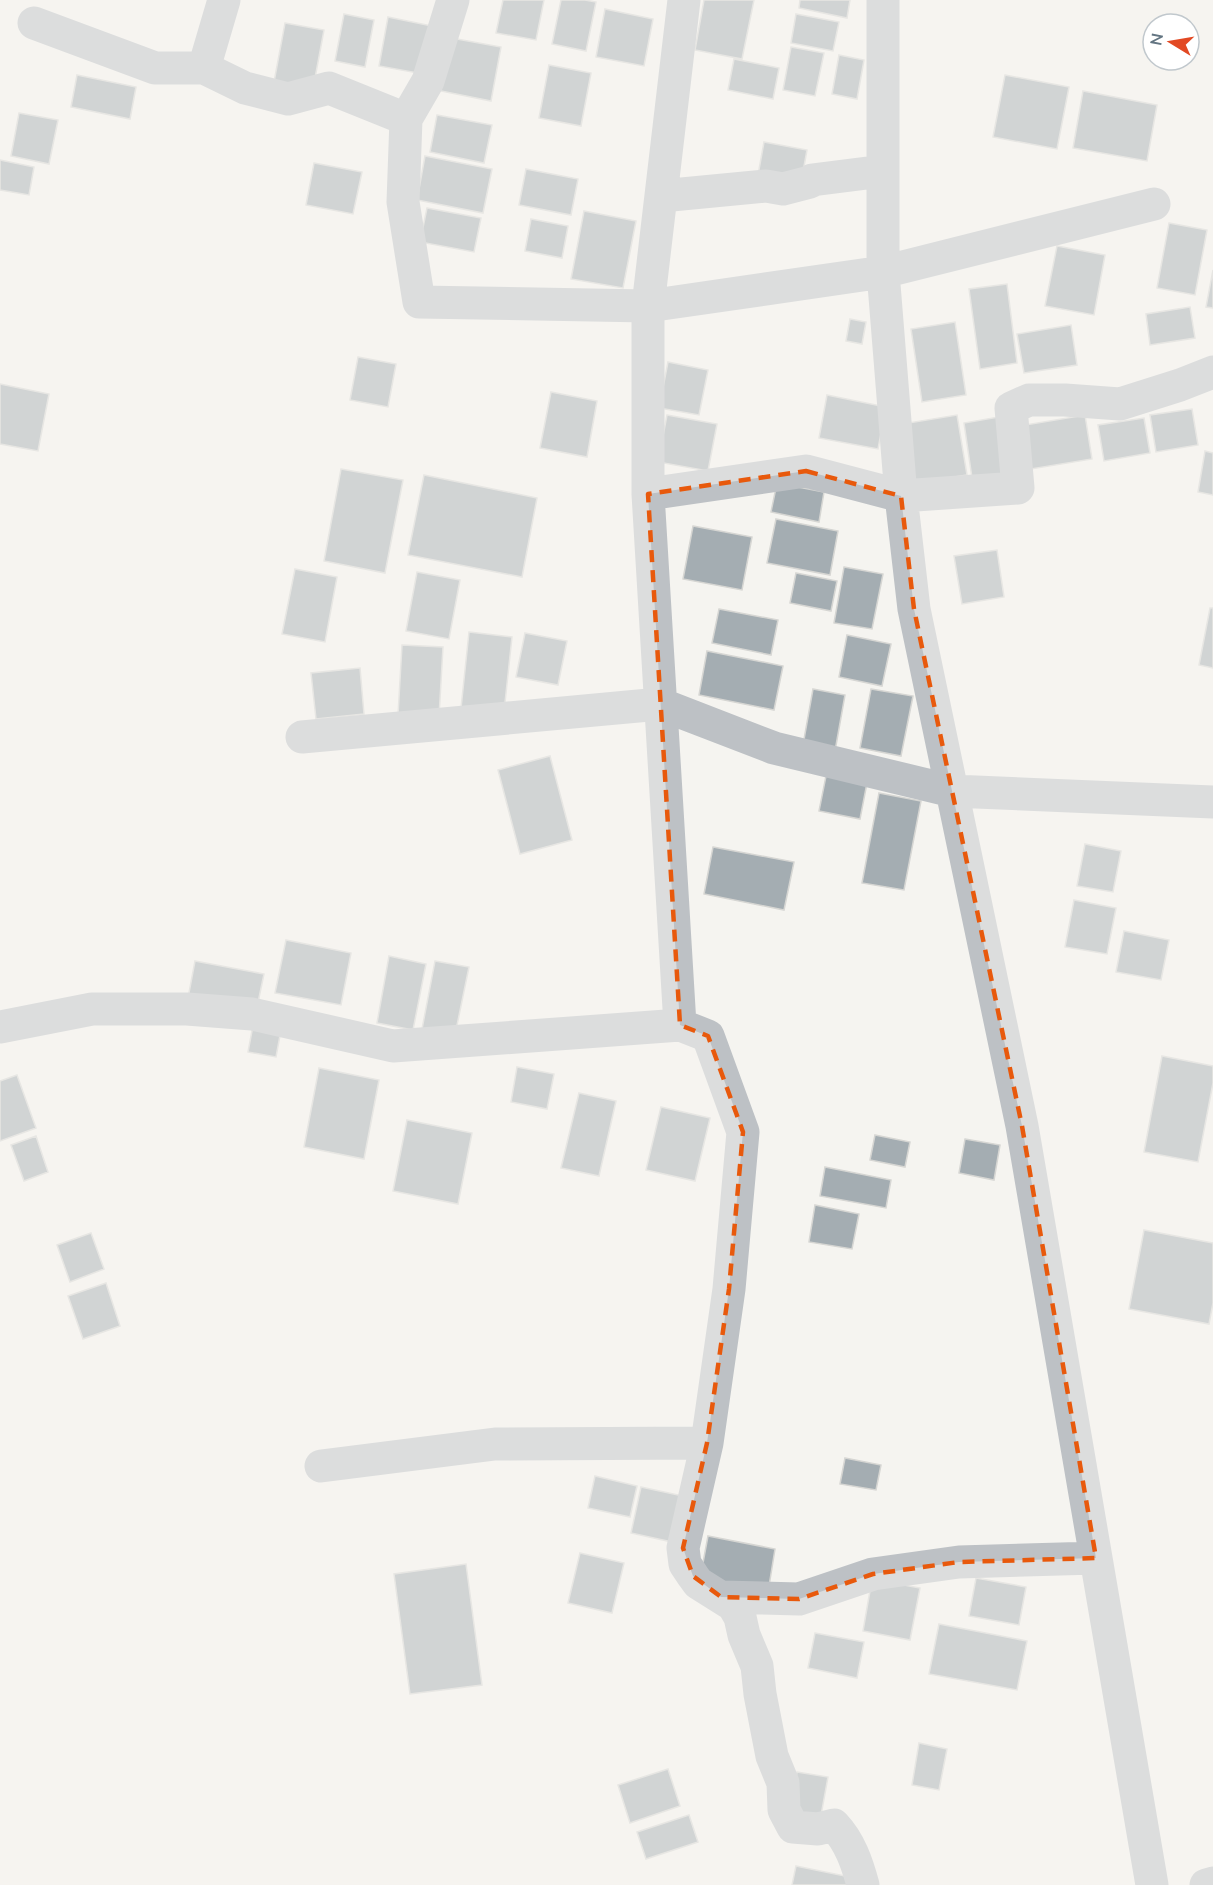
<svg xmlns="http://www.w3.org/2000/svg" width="1213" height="1885" viewBox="0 0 1213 1885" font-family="'Nunito Sans',sans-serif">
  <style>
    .building { fill: #a4adb2; stroke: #d6d6d3; stroke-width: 1.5 }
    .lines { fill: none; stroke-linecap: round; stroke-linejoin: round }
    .minor { stroke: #bdc1c5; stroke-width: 33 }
    .marked { fill: none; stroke: #e8590c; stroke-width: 4.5; stroke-dasharray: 12 8; stroke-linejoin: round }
  </style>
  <rect width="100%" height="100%" fill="#f5f4f0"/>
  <path class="building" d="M 503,0 L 544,0 L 536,40 L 496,33 Z
    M 561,0 L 585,0 L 596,2 L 586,51 L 552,44 Z
    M 704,0 L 754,0 L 742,59 L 695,50 Z
    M 800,0 L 850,0 L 847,18 L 799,8 Z
    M 605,9 L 653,19 L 644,66 L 596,57 Z
    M 344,14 L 374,20 L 365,67 L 335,61 Z
    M 796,14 L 839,22 L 833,51 L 791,43 Z
    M 388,17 L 432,26 L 423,74 L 379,66 Z
    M 285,23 L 324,30 L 313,89 L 274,82 Z
    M 446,37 L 501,47 L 491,101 L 436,90 Z
    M 791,47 L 824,53 L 815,96 L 783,90 Z
    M 839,55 L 864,60 L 857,99 L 832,94 Z
    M 734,59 L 779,68 L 773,99 L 728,90 Z
    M 549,65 L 591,73 L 581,126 L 539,118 Z
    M 77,75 L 136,87 L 130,119 L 71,107 Z
    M 1005,75 L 1069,87 L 1057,149 L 993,137 Z
    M 1083,91 L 1157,105 L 1147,161 L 1073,148 Z
    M 19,113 L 58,120 L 49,164 L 11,156 Z
    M 437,115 L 492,125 L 484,163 L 430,152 Z
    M 764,142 L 807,150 L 801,183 L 758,175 Z
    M 425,156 L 492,169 L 483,213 L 417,200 Z
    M 0,160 L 34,167 L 29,195 L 0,190 Z
    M 314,163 L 362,172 L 353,214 L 306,205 Z
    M 526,169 L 578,179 L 571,215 L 519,205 Z
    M 427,208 L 481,218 L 474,252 L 420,242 Z
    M 584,211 L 636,221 L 623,288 L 571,279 Z
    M 531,219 L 568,226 L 562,258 L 525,251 Z
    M 1169,223 L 1207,230 L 1195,295 L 1157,288 Z
    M 1057,246 L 1105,255 L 1094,315 L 1045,306 Z
    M 1213,270 L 1213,308 L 1206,307 Z
    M 1007,284 L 1017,363 L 980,369 L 969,289 Z
    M 1190,307 L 1195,338 L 1150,345 L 1146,314 Z
    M 850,319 L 866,322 L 862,344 L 846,341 Z
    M 955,322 L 966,395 L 922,402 L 911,329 Z
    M 1071,325 L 1077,365 L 1024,373 L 1017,334 Z
    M 358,357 L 396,364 L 388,407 L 350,400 Z
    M 668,362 L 708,370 L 699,415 L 659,408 Z
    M 0,384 L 49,394 L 38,451 L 0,444 Z
    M 551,392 L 597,401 L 587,457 L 540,448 Z
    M 827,395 L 886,407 L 878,449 L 819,438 Z
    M 1192,409 L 1198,445 L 1156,452 L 1150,415 Z
    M 667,415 L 717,424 L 708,471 L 658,462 Z
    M 957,415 L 967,475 L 911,484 L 902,424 Z
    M 1085,415 L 1092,459 L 1031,469 L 1025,425 Z
    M 1004,416 L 1013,472 L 972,478 L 964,423 Z
    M 1144,418 L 1150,453 L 1104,461 L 1098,425 Z
    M 1205,451 L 1213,453 L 1213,495 L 1198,492 Z
    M 341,469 L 403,480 L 385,573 L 324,561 Z
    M 424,475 L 537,498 L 522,577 L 408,555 Z
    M 777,483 L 824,492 L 819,522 L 771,512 Z
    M 776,519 L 838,531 L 830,575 L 767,563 Z
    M 693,526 L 752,537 L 742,590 L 683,579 Z
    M 997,550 L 1004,597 L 962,604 L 954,556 Z
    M 844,567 L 883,574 L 872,629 L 834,623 Z
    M 295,569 L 337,577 L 325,642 L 282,634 Z
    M 417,572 L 460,580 L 449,639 L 406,631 Z
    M 796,573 L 837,581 L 831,611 L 790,603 Z
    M 1210,608 L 1213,608 L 1213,668 L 1199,665 Z
    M 719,609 L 778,620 L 771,655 L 712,643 Z
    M 469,632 L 512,637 L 504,712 L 461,708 Z
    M 525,633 L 567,641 L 558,685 L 516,677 Z
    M 847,635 L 891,644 L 882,686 L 839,677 Z
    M 402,645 L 443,647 L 439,717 L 398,715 Z
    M 707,651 L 783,666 L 774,710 L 699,695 Z
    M 360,668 L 364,714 L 316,719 L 311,673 Z
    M 813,689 L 845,695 L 835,751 L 803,745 Z
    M 871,689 L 913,696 L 901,756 L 860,748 Z
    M 550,756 L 572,840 L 520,854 L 498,770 Z
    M 826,776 L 867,783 L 860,819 L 819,811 Z
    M 879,793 L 921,801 L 904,890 L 862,883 Z
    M 1085,844 L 1121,851 L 1113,892 L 1077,886 Z
    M 713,847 L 794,862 L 784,910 L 704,894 Z
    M 1074,900 L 1116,908 L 1107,954 L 1065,947 Z
    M 1124,931 L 1169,940 L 1161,980 L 1116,972 Z
    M 286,940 L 351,953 L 341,1005 L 275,993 Z
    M 389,956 L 426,964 L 413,1030 L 377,1023 Z
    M 195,961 L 264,974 L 256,1012 L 188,998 Z
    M 435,961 L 469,967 L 455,1035 L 422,1029 Z
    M 254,1020 L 282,1025 L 276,1057 L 248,1052 Z
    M 1162,1056 L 1213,1066 L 1213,1083 L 1198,1162 L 1144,1152 Z
    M 517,1067 L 554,1074 L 547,1109 L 511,1102 Z
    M 319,1068 L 379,1080 L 364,1159 L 304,1147 Z
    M 17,1075 L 36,1128 L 0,1141 L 0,1081 Z
    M 579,1093 L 616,1101 L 599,1176 L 561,1168 Z
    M 661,1107 L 710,1118 L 695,1181 L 646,1170 Z
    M 407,1120 L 472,1133 L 458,1204 L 393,1191 Z
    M 875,1135 L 910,1142 L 905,1167 L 870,1160 Z
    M 36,1136 L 48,1172 L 24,1181 L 11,1145 Z
    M 965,1139 L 1000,1145 L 994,1180 L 959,1173 Z
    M 825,1167 L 891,1180 L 886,1208 L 820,1196 Z
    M 815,1205 L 859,1214 L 852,1249 L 809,1242 Z
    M 1144,1230 L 1213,1243 L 1213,1303 L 1209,1324 L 1129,1309 Z
    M 91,1233 L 104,1269 L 70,1282 L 57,1245 Z
    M 106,1283 L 120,1326 L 83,1339 L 68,1296 Z
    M 845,1458 L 881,1465 L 876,1490 L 840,1484 Z
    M 595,1476 L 637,1486 L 630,1517 L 588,1508 Z
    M 641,1487 L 683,1496 L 672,1542 L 631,1533 Z
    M 708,1536 L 775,1549 L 768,1592 L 700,1579 Z
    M 580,1553 L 624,1563 L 612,1613 L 568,1603 Z
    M 466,1564 L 482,1685 L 410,1694 L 394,1574 Z
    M 976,1578 L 1026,1587 L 1019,1625 L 969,1616 Z
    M 872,1579 L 920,1588 L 910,1640 L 863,1631 Z
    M 939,1624 L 1027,1641 L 1017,1690 L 929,1674 Z
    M 815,1633 L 864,1642 L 857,1678 L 808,1668 Z
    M 919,1743 L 947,1749 L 939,1790 L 912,1785 Z
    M 668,1769 L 680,1806 L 630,1823 L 618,1785 Z
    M 797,1772 L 828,1777 L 820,1821 L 789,1816 Z
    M 689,1815 L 698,1842 L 646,1859 L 637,1832 Z
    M 796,1866 L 850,1877 L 849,1885 L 792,1885 Z"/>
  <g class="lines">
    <path class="minor" d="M 224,0 L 204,68 L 245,88 L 288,99 L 329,88 L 406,119
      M 453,0 L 428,81 L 406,119 L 403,202 L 419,302 L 648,306 L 684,0
      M 883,0 L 883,272 L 901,496 L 914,609 L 1022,1126 L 1152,1885
      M 34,23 L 155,68 L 204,68
      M 661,196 L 766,186 L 783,189 L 810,182 L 812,180 L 883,171
      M 648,494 L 806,471 L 901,496 L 1018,488 L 1011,408 L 1029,400 L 1065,400 L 1120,404 L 1180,385 L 1213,372
      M 302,737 L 660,704 L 774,748 L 952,791 L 1213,802
      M 680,1025 L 648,494 L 648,306 L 883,272 L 1154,204
      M 0,1027 L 92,1009 L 187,1009 L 252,1014 L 393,1046 L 680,1025 L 708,1036 L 743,1132 L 729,1289 L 707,1443 L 683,1548 L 685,1564 L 693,1576 L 698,1583 L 733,1605 L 740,1617 L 744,1635 L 757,1666 L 760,1694 L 772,1756 L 783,1783 L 784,1810 L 793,1827 L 818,1829 L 834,1825 C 850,1842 857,1863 863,1885
      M 321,1466 L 495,1444 L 707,1443
      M 721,1597 L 799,1599 L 873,1574 L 959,1562 L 1096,1558
      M 1206,1885 L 1213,1883"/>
  </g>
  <path d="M0 0H1213V1885H0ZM 806,471 L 901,496 L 914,609 L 1022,1126 L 1096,1558 L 959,1562 L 873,1574 L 799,1599 L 721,1597 L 693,1576 L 683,1548 L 707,1443 L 729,1289 L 743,1132 L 708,1036 L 680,1025 L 648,494 Z" fill="#f5f4f0" fill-opacity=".55" fill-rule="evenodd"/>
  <path class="marked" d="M 806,471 L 901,496 L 914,609 L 1022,1126 L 1096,1558 L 959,1562 L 873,1574 L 799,1599 L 721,1597 L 693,1576 L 683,1548 L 707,1443 L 729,1289 L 743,1132 L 708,1036 L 680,1025 L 648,494 Z"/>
  <g transform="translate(1171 42) rotate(281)"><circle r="28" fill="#ffffff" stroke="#c1c8cd" stroke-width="1.5"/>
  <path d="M0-4.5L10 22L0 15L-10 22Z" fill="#e24923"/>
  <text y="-9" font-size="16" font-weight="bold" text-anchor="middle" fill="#637582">N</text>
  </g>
</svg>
